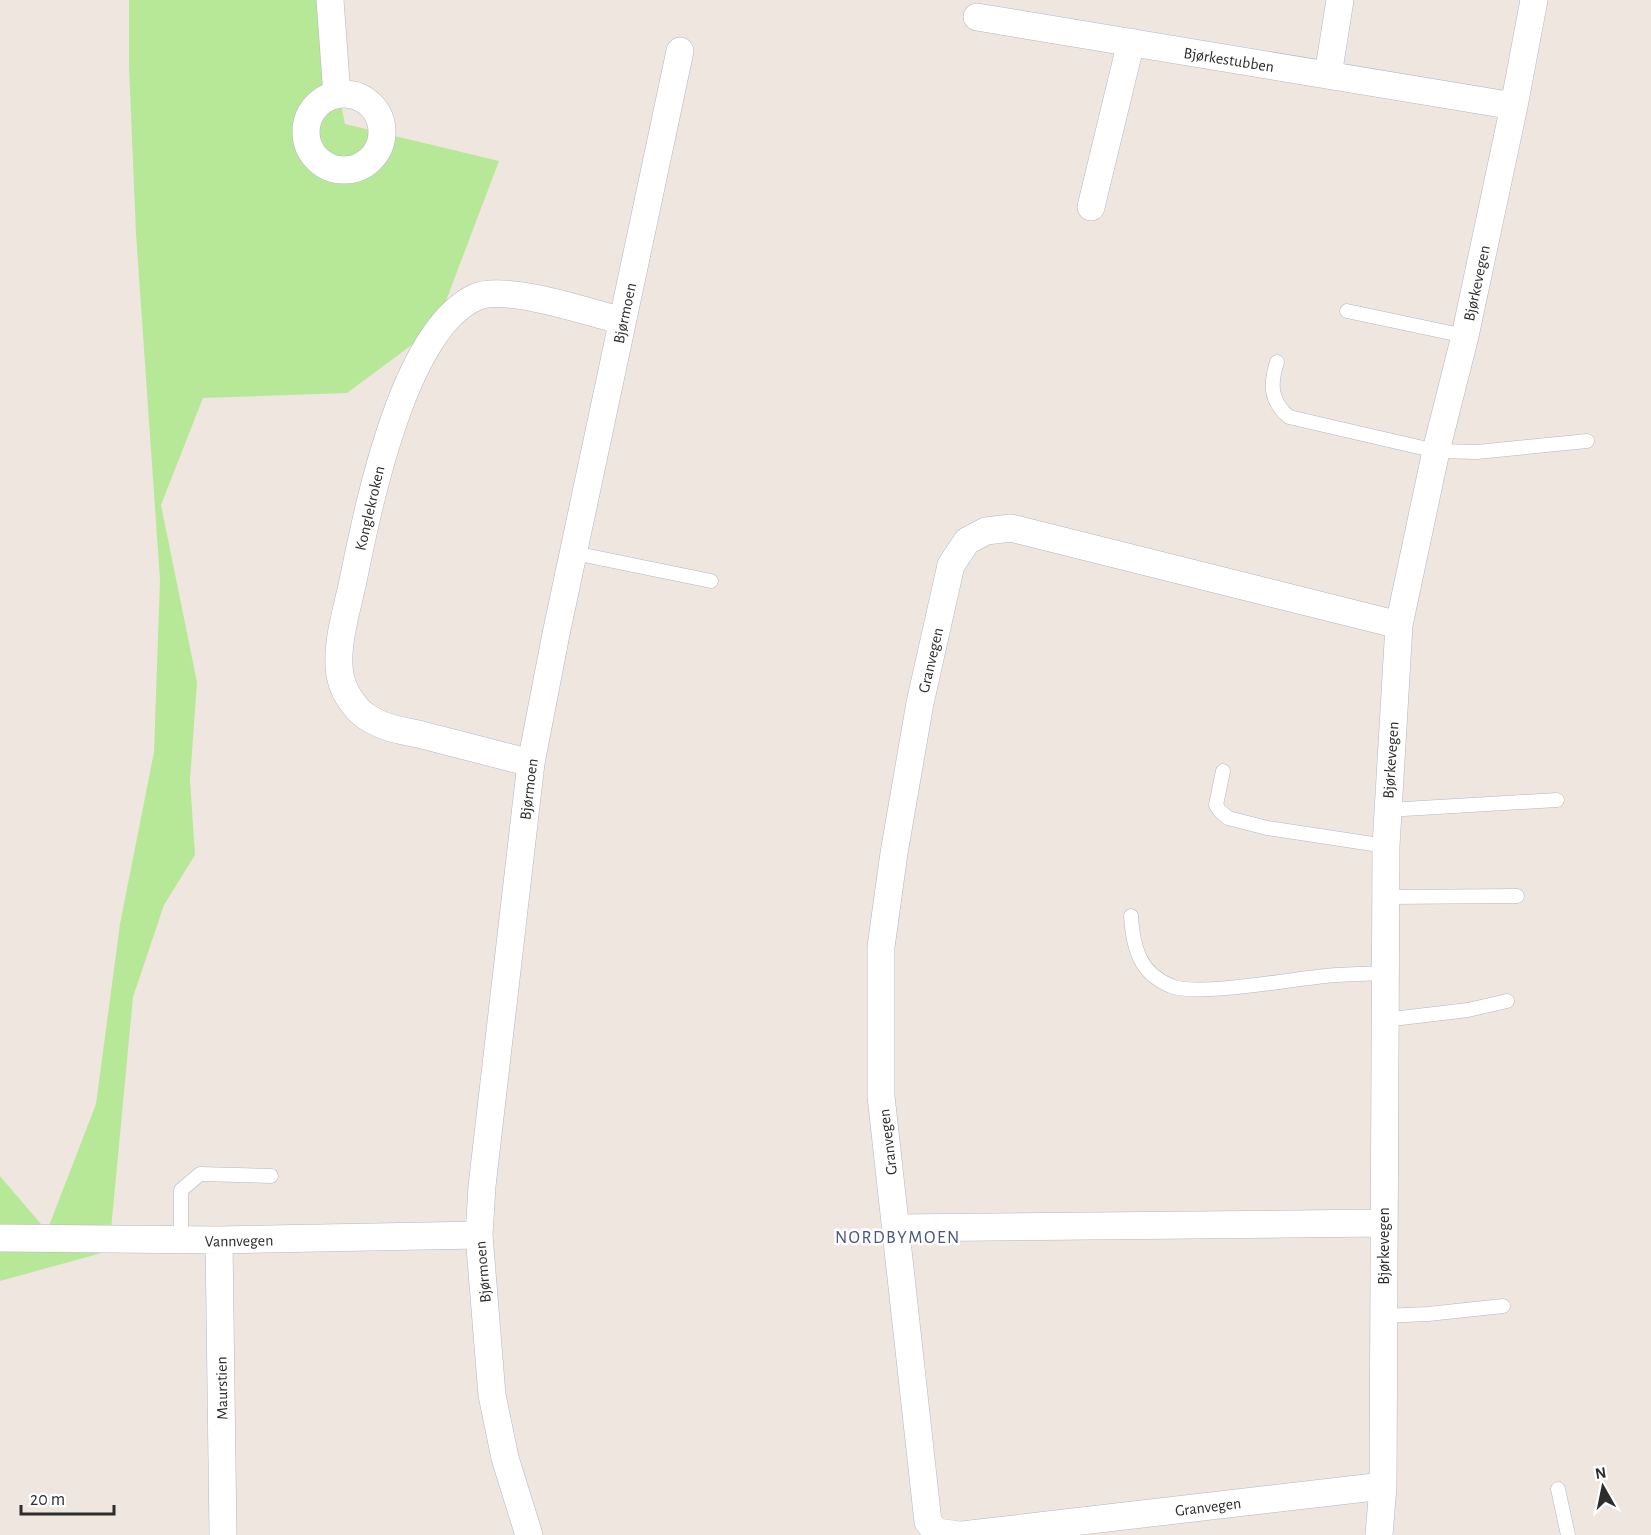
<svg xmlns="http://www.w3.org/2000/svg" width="1651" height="1535" viewBox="0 0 1651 1535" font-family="'Alegreya Sans',sans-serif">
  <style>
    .green { fill: #b7e898 }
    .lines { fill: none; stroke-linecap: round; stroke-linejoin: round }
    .service-casing { stroke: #b3b6c1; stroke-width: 15 }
    .minor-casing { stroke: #b3b6c1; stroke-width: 28 }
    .service { stroke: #fff; stroke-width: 14 }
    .minor { stroke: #fff; stroke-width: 27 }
    .labels { text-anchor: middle; stroke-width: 5; stroke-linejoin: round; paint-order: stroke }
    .street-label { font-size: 16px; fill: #2d2d2d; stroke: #fff }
    .neighbourhood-label { font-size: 18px; letter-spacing: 1.5px; fill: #4a5681; stroke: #fff }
  </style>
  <rect width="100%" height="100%" fill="#efe7df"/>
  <path class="green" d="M 129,0 L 319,0 L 345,124 L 499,161 L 436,327 L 347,393 L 203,398 L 161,505 L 197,682 L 190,780 L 195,855 L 164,905 L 133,997 L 109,1251 L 0,1281 L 0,1176 L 47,1231 L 96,1104 L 120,924 L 154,752 L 160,580 L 136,234 L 129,67 Z"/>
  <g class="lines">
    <defs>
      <path id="service" d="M 1347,311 L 1465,336
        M 1277,362 C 1270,384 1270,401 1289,417 L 1436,451 L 1477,452 L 1587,441
        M 574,553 L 711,581
        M 1223,771 L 1216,805 L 1219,810 L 1228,818 L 1267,828 L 1386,846
        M 1387,810 L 1557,800
        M 1386,897 L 1517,896
        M 1131,916 C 1133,947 1139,973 1171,986 C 1196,997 1293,979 1325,976 C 1345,974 1365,974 1385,973
        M 1384,1020 L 1468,1010 L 1507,1001
        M 181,1240 L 181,1190 L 200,1174 L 271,1176
        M 1383,1316 L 1428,1314 L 1503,1306
        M 1558,1489 L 1568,1535"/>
      <path id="minor" d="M 330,0 L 337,95
        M 977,17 L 1514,106
        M 1328,75 L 1340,0
        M306 132a38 38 0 1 1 76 0a38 38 0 1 1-76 0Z
        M 1091,207 L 1131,42
        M 531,763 C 496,754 461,745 426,736 C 411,732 391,730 378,723 C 371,720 360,713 356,707 C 348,698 342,686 340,675 C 335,645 347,610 353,581 C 368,508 403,330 476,297 C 505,284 589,312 622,321
        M 897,1228 L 1384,1223
        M 0,1238 L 219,1240 L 479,1235
        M 219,1240 L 223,1535
        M 529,1535 L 505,1458 L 492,1395 L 479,1235 L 482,1186 L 531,763 L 556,634 L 680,51
        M 959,1535 L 937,1532 L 928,1522 L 881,1096 L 881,947 L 894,853 L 920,703 L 951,565 L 967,541 L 986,531 L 1011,528 L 1399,625
        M 962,1535 L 1383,1486
        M 1379,1535 L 1383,1486 L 1386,846 L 1399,625 L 1436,451 L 1465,336 L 1514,106 L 1534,0"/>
    </defs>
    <use href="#service" class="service-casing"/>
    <use href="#minor" class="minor-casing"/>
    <use href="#service" class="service"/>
    <use href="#minor" class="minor"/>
  </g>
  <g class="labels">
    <g class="street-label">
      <text transform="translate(1229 59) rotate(9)" y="6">Bjørkestubben</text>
      <text transform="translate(1476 283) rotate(-78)" y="6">Bjørkevegen</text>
      <text transform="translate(624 313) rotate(-78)" y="6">Bjørmoen</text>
      <text transform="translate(369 508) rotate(-77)" y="6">Konglekroken</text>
      <text transform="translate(930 660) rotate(-77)" y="6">Granvegen</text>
      <text transform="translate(1390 760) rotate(-86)" y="6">Bjørkevegen</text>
      <text transform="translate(528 789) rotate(-83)" y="6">Bjørmoen</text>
      <text transform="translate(887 1142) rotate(-97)" y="6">Granvegen</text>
      <text transform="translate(239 1240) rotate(-1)" y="6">Vannvegen</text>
      <text transform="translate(1383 1246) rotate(-90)" y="6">Bjørkevegen</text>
      <text transform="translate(482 1272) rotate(-95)" y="6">Bjørmoen</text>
      <text transform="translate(221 1388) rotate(-91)" y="6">Maurstien</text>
      <text transform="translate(1208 1506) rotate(-7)" y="6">Granvegen</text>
    </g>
    <g class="neighbourhood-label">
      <text x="898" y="1243">NORDBYMOEN</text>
    </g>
  </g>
  <g transform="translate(1603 1487) rotate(351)" stroke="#ffffff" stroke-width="4.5" paint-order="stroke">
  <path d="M0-4.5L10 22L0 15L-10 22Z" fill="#2d2d2d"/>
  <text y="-9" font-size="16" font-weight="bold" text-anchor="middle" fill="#2d2d2d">N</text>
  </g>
  <path d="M21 1505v9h93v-9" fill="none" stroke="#2d2d2d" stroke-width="3"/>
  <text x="30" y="1505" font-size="18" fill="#2d2d2d" stroke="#ffffff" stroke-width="4.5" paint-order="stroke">20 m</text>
</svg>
